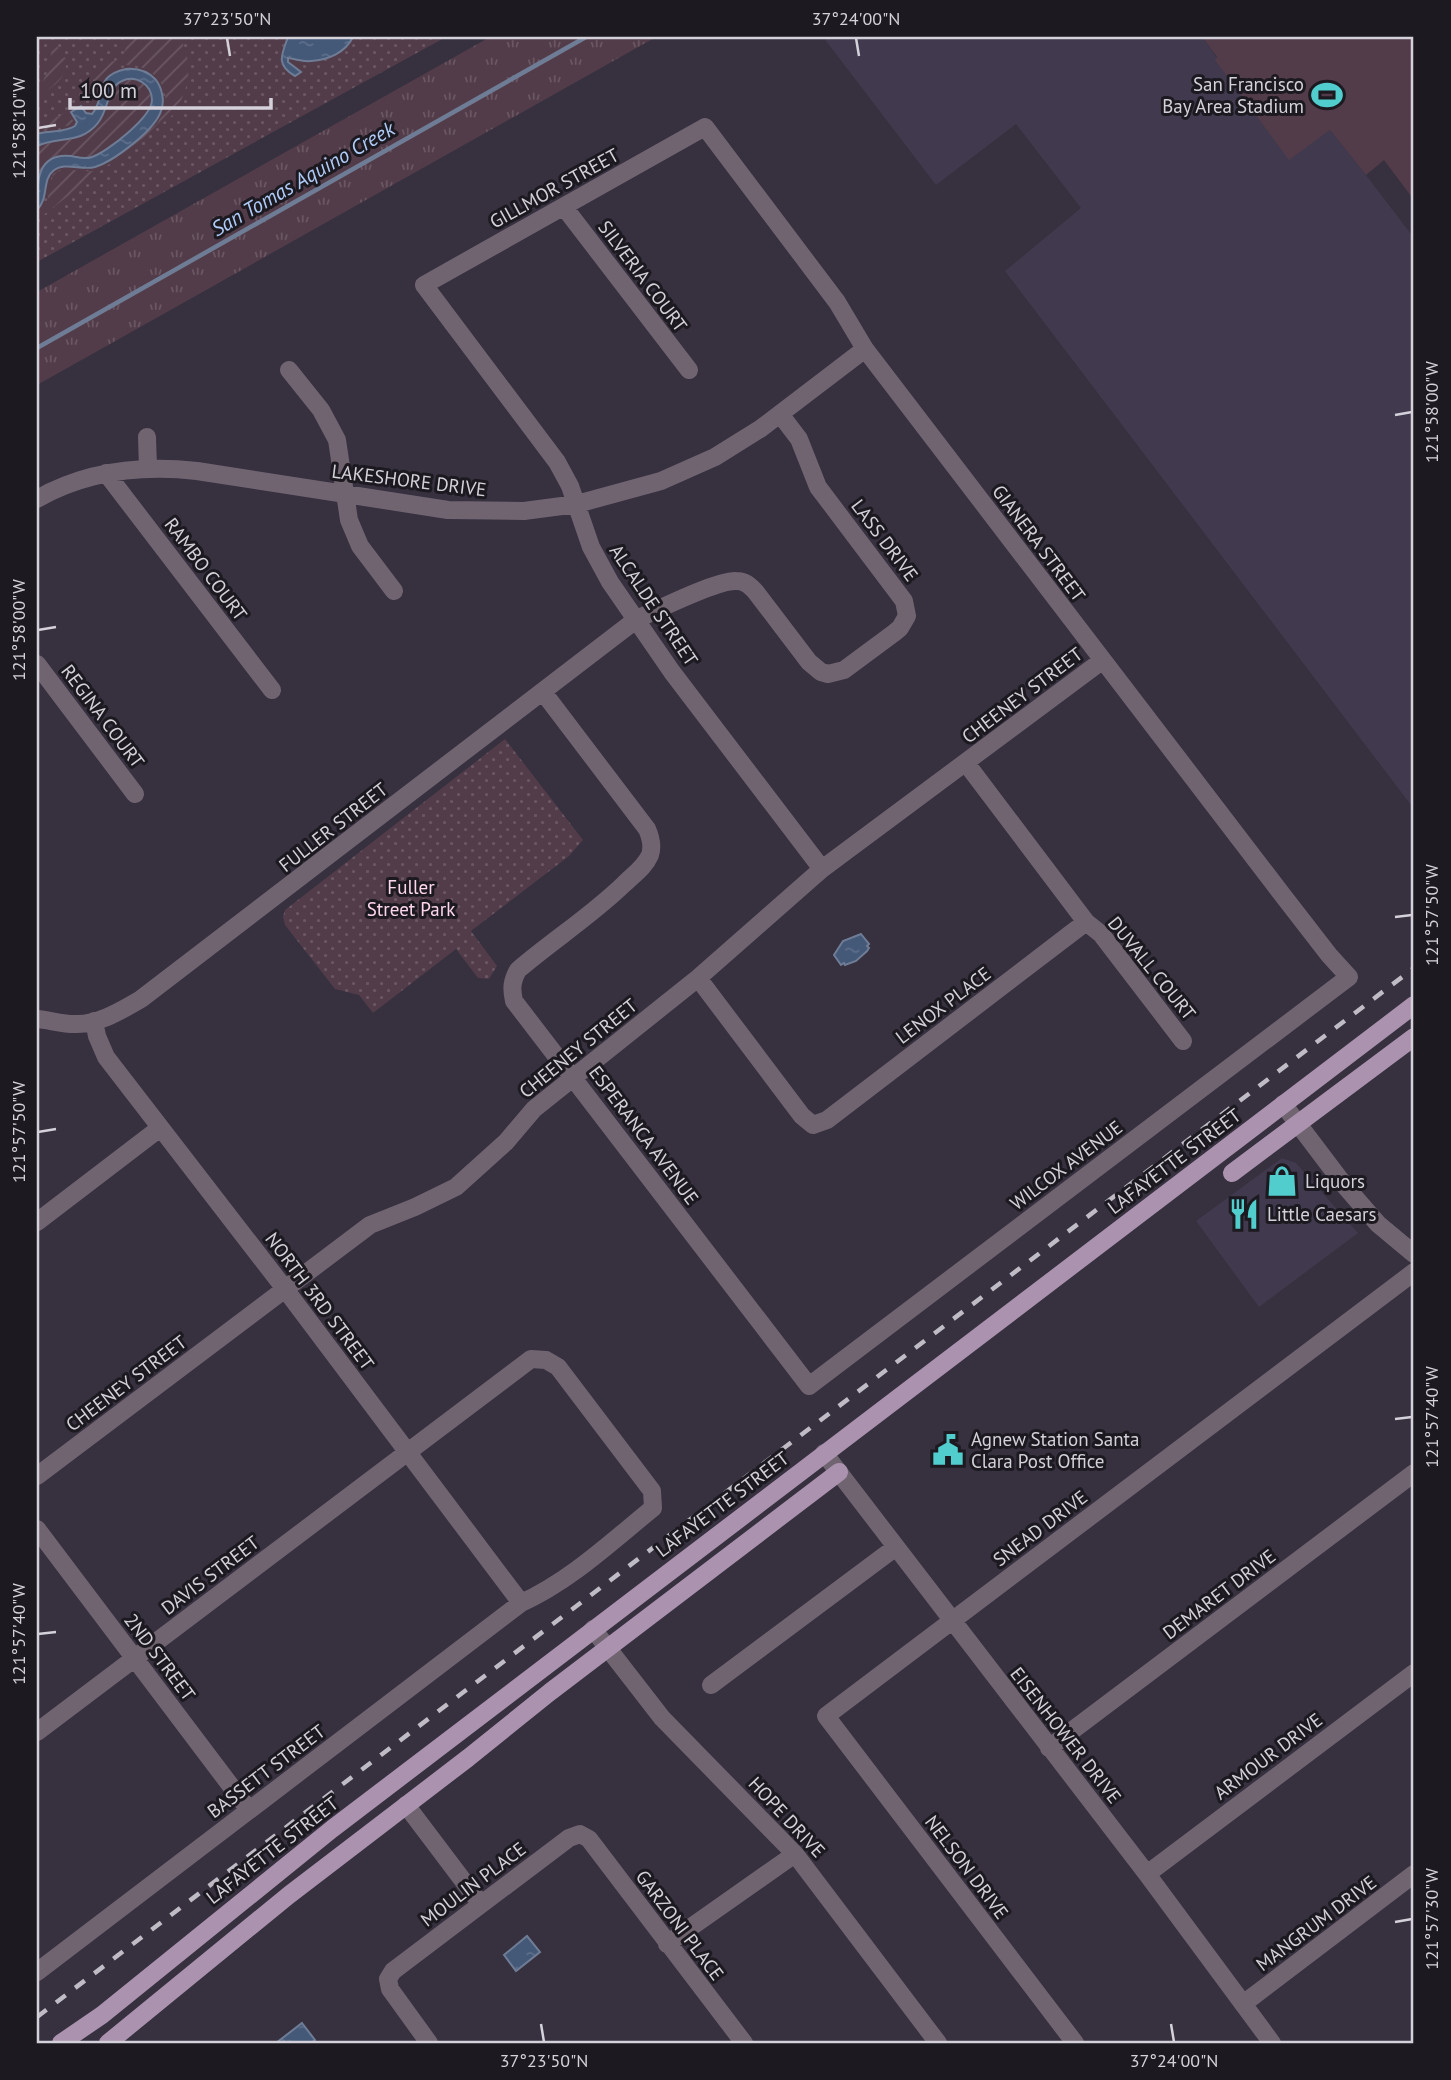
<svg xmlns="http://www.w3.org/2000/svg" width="1451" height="2080" viewBox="0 0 1451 2080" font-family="'PT Sans',sans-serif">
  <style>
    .built { fill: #413a4e }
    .grass { fill: url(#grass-tufts) }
    .park { fill: url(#park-dots) }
    .garden { fill: url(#garden-furrows) }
    .pitch { fill: #523c49 }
    .water { fill: url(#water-ripples); stroke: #6f7c95; stroke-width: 2 }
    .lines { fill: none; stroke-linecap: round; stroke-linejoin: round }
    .stream { stroke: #6f7c95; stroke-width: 4.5 }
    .minor { stroke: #706471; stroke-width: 18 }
    .major { stroke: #ab92af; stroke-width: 18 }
    .rail { stroke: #c0bcc6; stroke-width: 4.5; stroke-dasharray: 12 12; stroke-linecap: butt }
    .ticks { fill: none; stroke: #d4d1da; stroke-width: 2.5 }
    .labels { text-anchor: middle; stroke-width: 6; stroke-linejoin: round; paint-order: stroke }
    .poi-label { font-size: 19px; fill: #d4d1da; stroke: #1c1a20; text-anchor: start }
    .street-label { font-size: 19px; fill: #d4d1da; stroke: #1c1a20 }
    .park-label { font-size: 19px; fill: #fdd5ec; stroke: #1c1a20 }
    .water-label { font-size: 21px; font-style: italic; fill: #afcbf8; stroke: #1c1a20 }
    .neatline { fill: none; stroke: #d4d1da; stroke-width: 2.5 }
    .ticks-label { font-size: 18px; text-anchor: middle; fill: #d4d1da }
  </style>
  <defs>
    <pattern id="grass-tufts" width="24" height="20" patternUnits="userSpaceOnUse" patternTransform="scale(1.75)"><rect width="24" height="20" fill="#523c49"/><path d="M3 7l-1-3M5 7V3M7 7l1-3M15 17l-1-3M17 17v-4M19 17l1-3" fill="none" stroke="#6a5763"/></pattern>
    <pattern id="park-dots" width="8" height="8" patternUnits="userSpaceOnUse" patternTransform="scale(1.75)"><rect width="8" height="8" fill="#523c49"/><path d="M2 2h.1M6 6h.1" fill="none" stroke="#6a5763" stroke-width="1.8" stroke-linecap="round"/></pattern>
    <pattern id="garden-furrows" width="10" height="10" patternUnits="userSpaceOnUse" patternTransform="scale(1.75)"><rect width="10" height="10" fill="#523c49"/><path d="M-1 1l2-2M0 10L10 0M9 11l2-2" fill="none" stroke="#6a5763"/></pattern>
    <pattern id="water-ripples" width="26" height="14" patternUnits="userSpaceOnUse" patternTransform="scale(1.75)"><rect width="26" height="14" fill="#445878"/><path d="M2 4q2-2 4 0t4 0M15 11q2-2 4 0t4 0" fill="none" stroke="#5e6f8b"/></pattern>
  </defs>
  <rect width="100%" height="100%" fill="#36303f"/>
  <path class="built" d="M 823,37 L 1202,37 L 1289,159 L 1330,130 L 1366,175 L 1414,238 L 1414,809 L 1005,271 L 1081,208 L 1016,124 L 936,185 Z
    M 1282,1158 L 1296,1163 L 1358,1233 L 1259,1307 L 1196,1221 Z"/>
  <path class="grass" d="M 490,37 L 656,37 L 37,385 L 37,292 Z"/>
  <path class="park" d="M 37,37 L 446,37 L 37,262 Z
    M 505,739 L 583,840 L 569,856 L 471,931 L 497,966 L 489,979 L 478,978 L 456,949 L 373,1013 L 359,995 L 335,989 L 285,925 L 283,917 L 285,910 Z"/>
  <path class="garden" d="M 138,37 L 179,37 C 195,62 189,90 174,114 L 37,220 L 37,213 L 47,201 L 53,174 C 68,164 83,176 100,169 L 157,124 C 192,72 108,39 97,92 L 92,91 C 97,67 99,66 122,58 L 127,44 Z
    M 53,43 L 61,50 L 58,53 L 61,59 L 65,57 C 71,80 50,85 37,101 C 37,87 46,79 49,66 C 52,58 50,50 53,43 Z
    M 129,79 C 138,79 146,83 150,92 C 153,98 153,106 149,112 C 140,124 103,155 89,158 C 76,161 66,153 52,160 C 44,164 39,172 37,181 L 37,146 C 54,139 76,144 91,131 C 97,126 104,115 107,108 C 114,92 109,84 129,79 Z
    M 65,112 L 68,113 L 74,122 L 72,125 L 37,131 L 37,126 L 45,124 L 56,116 L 58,117 Z"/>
  <path class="pitch" d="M 1202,37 L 1414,37 L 1414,200 L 1384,160 L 1366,175 L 1330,130 L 1289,160 L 1215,60 L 1217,57 Z"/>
  <path class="water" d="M 288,37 L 353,37 C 345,53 328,60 311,61 C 303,62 296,59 288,58 L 288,62 L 301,72 L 295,76 C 275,65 282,54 288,37 Z
    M 126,69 C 138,68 148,71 156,80 C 162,88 165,101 161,111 C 155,130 114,161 95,167 C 81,171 65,161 53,171 C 42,180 49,198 37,210 C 37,186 35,152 71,156 C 78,157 84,160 92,157 C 107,152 152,117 152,100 C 152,85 136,74 122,81 C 105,88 110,115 92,129 C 76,143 55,137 37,146 L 37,134 C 49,130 64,133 75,126 L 77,122 L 71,112 L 81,106 L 86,113 L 92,114 C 107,96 93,76 126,69 Z
    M 861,934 L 869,944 L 867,946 L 869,948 L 867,951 L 856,961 L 845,965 L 844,963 L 841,965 L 834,955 L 843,941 Z
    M 527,1936 L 540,1952 L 516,1971 L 504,1955 Z
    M 302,2023 L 315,2040 L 311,2043 L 276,2043 Z"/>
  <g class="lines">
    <path class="stream" d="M 37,348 L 586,37"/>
    <path class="minor" d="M 564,207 L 689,370
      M 289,370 L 321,410 L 337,440 L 349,520 L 360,546 L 394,591
      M 147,437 L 148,468
      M 106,473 L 272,690
      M 37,499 C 86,471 142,465 197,471 L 448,510 L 524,511 L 577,504 L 661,481 L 715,457 L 760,429 L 865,349
      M 37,664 L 135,794
      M 543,692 L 647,829 C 651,838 653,846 650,855 C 645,867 633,875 624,884 C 591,916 553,940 518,970 C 512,981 511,988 514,1001 L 809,1386 L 1349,977 L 1329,955 L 1281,893 L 865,349 L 837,302 L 705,127 L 424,285 L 557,462 L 570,486 L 591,547 L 610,582 L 672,672 L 822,869
      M 1086,922 L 1101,934 L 1183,1041
      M 698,978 L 802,1116 L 813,1125 L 827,1120 L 1086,922 L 966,763
      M 37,1019 C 49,1020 62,1024 75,1024 C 98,1025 122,1010 141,999 L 637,619 C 657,610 717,580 736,581 C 745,581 749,585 755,591 L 809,662 L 821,672 L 828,674 L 844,670 L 894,633 L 900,628 L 907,616 L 904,601 L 818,487 L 799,439 L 780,414
      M 94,1021 L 97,1036 L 106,1057 L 285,1289 L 521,1603
      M 1283,1104 L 1345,1186 L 1378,1224 L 1414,1254
      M 37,1222 L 160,1128
      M 824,1453 L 1147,1874 L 1272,2043
      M 37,1476 L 370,1225 L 415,1207 L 456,1187 L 506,1142 L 534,1109 L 698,978 L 822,869 L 1103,660
      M 37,1529 L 249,1810
      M 593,1629 L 662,1718 L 795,1854 L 938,2043
      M 711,1685 L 896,1547
      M 37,1732 L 531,1359 L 546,1360 L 558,1367 L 652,1491 L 653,1508 C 611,1542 570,1581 521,1603 L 37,1972
      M 1049,1748 L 1414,1473
      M 406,1805 L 480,1903
      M 1147,1874 L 1414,1673
      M 667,1944 L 795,1854
      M 1243,2004 L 1414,1874
      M 429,2043 L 390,1989 L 388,1979 L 393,1971 L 569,1838 L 580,1834 L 589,1839 L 744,2043
      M 1075,2043 L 826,1716 L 1414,1272"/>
    <path class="major" d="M 1232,1173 L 1414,1037
      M 61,2043 L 102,2015 L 332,1829 L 1414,1005
      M 108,2043 L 289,1895 L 468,1758 L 550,1692 L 839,1472"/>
    <path class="rail" d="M 37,2017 L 1414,968"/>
  </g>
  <path class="ticks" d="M 227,38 L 230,56M 856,38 L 859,56M 38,128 L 56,125M 1395,415 L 1412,412M 38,630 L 56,627M 1395,917 L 1412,915M 38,1132 L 56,1129M 1395,1419 L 1412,1417M 38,1634 L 56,1632M 1395,1922 L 1412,1919M 541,2024 L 544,2042M 1171,2024 L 1174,2042"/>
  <defs>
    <symbol id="stadium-bare" viewBox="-9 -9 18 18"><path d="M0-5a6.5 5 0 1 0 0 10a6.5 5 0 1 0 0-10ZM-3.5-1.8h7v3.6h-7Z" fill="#52cdce" stroke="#1c1a20" stroke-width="2.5" paint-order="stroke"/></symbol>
    <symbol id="shop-bare" viewBox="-9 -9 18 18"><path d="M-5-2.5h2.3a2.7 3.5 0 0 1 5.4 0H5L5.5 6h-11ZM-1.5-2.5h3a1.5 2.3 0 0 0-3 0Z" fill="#52cdce" stroke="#1c1a20" stroke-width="2.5" paint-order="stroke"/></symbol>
    <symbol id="restaurant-bare" viewBox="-9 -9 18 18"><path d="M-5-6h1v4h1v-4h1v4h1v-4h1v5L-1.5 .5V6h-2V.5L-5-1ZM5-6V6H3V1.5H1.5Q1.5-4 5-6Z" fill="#52cdce" stroke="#1c1a20" stroke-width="2.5" paint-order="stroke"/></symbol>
    <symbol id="civic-bare" viewBox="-9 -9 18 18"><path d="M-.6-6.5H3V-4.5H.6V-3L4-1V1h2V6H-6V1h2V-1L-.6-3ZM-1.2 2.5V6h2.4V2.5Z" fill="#52cdce" stroke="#1c1a20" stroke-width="2.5" paint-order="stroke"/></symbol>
  </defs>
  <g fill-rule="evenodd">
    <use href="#stadium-bare" x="1305" y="73" width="44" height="44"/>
    <use href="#shop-bare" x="1260" y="1159" width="44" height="44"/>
    <use href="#restaurant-bare" x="1222" y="1192" width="44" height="44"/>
    <use href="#civic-bare" x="926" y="1428" width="44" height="44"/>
  </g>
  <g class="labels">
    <g class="poi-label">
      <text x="1304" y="91" text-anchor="end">San Francisco<tspan x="1304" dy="22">Bay Area Stadium</tspan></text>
      <text x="1305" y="1188">Liquors</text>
      <text x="1267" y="1221">Little Caesars</text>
      <text x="971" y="1446">Agnew Station Santa<tspan x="971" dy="22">Clara Post Office</tspan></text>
    </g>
    <g class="street-label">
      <text transform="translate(554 188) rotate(-29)" y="7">GILLMOR STREET</text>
      <text transform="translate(643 276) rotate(53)" y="7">SILVERIA COURT</text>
      <text transform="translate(409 480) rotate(7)" y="7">LAKESHORE DRIVE</text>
      <text transform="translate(885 540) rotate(53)" y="7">LASS DRIVE</text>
      <text transform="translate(1039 543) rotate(53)" y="7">GIANERA STREET</text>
      <text transform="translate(206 569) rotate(53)" y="7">RAMBO COURT</text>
      <text transform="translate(654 605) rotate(56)" y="7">ALCALDE STREET</text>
      <text transform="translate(1022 695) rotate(-37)" y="7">CHEENEY STREET</text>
      <text transform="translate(103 716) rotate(53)" y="7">REGINA COURT</text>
      <text transform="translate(333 827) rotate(-38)" y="7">FULLER STREET</text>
      <text transform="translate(1152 968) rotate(51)" y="7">DUVALL COURT</text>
      <text transform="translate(943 1005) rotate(-37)" y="7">LENOX PLACE</text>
      <text transform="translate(578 1048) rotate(-39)" y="7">CHEENEY STREET</text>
      <text transform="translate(644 1135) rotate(53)" y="7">ESPERANCA AVENUE</text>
      <text transform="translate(1174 1161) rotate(-37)" y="7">LAFAYETTE STREET</text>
      <text transform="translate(1066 1165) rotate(-37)" y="7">WILCOX AVENUE</text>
      <text transform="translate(320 1301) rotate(53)" y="7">NORTH 3RD STREET</text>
      <text transform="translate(126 1383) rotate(-37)" y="7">CHEENEY STREET</text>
      <text transform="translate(722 1504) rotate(-37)" y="7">LAFAYETTE STREET</text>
      <text transform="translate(1040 1528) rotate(-37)" y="7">SNEAD DRIVE</text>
      <text transform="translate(210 1575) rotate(-37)" y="7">DAVIS STREET</text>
      <text transform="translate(1219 1594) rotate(-37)" y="7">DEMARET DRIVE</text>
      <text transform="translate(160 1657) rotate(53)" y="7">2ND STREET</text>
      <text transform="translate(1066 1735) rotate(52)" y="7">EISENHOWER DRIVE</text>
      <text transform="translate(1268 1756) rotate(-37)" y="7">ARMOUR DRIVE</text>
      <text transform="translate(266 1771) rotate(-37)" y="7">BASSETT STREET</text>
      <text transform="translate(787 1817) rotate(47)" y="7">HOPE DRIVE</text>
      <text transform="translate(272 1850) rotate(-38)" y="7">LAFAYETTE STREET</text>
      <text transform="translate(967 1867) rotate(53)" y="7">NELSON DRIVE</text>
      <text transform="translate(473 1884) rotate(-37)" y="7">MOULIN PLACE</text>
      <text transform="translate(1316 1923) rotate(-37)" y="7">MANGRUM DRIVE</text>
      <text transform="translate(680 1925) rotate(53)" y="7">GARZONI PLACE</text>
    </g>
    <g class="park-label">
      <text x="411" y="894">Fuller<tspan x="411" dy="22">Street Park</tspan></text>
    </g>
    <g class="water-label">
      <text transform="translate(303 179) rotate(-30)" y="7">San Tomas Aquino Creek</text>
    </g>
  </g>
  <rect width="1451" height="2080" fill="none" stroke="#1c1a20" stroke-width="77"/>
  <path d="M70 98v10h201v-10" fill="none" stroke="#d4d1da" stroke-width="3.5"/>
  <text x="80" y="98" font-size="21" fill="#d4d1da" stroke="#1c1a20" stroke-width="5" paint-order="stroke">100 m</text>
  <rect x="38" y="38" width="1374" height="2004" class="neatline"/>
  <g class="ticks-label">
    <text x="227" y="25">37°23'50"N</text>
    <text x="856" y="25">37°24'00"N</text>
    <text transform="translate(19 128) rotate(-90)" y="6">121°58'10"W</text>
    <text transform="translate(1432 412) rotate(-90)" y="6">121°58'00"W</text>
    <text transform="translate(19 630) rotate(-90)" y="6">121°58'00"W</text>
    <text transform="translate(1432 915) rotate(-90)" y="6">121°57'50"W</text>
    <text transform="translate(19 1132) rotate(-90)" y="6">121°57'50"W</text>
    <text transform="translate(1432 1417) rotate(-90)" y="6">121°57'40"W</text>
    <text transform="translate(19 1634) rotate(-90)" y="6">121°57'40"W</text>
    <text transform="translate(1432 1919) rotate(-90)" y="6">121°57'30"W</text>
    <text x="544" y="2067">37°23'50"N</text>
    <text x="1174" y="2067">37°24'00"N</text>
  </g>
</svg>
